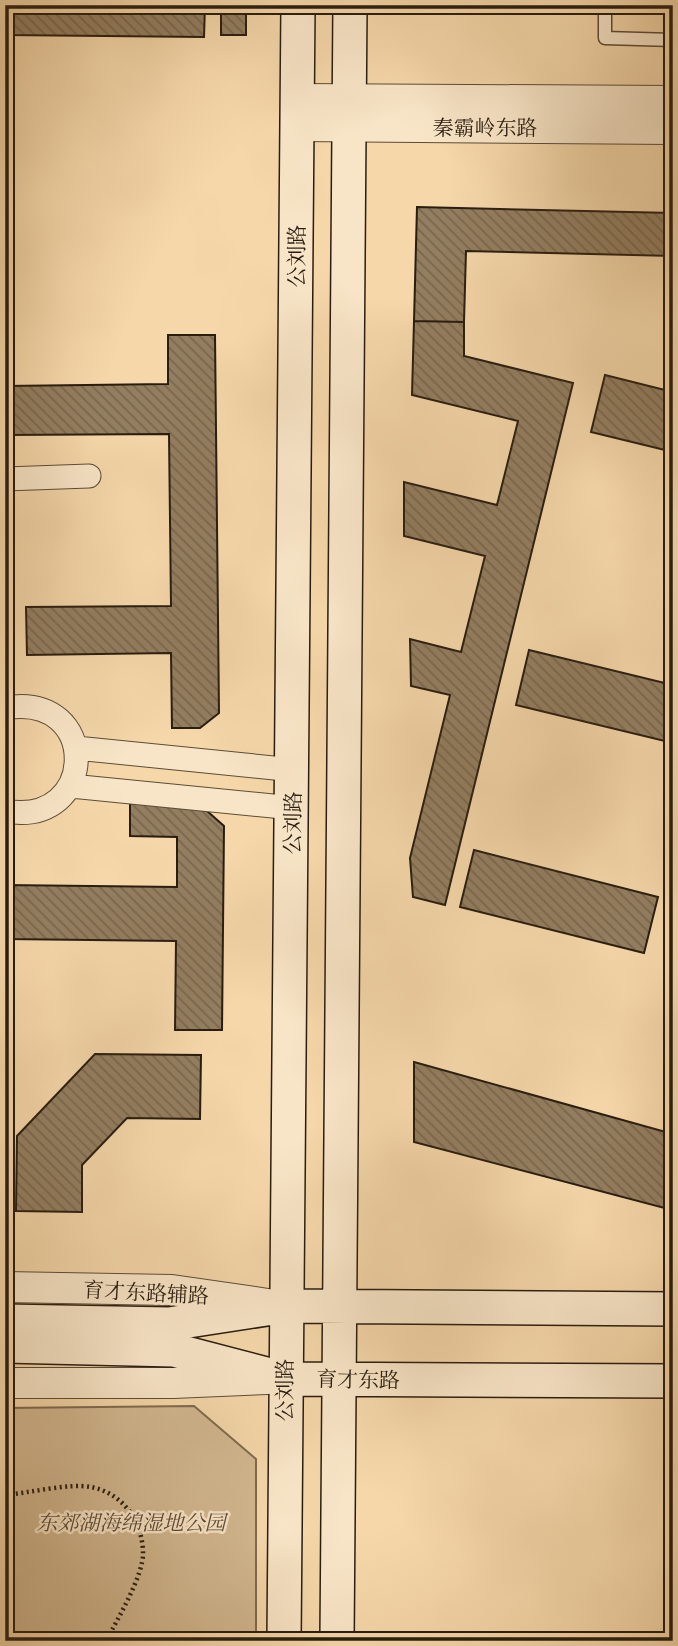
<svg xmlns="http://www.w3.org/2000/svg" width="678" height="1646" viewBox="0 0 678 1646" font-family="'Libre Caslon Text','Noto Serif SC',serif">
  <style>
    .green { fill: #d2b78f; stroke: #7e6a50; stroke-width: 2 }
    .building { fill: url(#building-back-hatch); stroke: #291d10; stroke-width: 2 }
    .lines { fill: none; stroke-linecap: round; stroke-linejoin: round }
    .service-casing { stroke: #5c4c36; stroke-width: 15 }
    .minor-casing { stroke: #5c4c36; stroke-width: 25 }
    .tertiary-casing { stroke: #5c4c36; stroke-width: 32 }
    .secondary-casing { stroke: #291d10; stroke-width: 36 }
    .path { stroke: #291d10; stroke-width: 4.5; stroke-dasharray: 2 3.5; stroke-linecap: butt }
    .service { stroke: #f8e5c7; stroke-width: 12 }
    .minor { stroke: #f8e5c7; stroke-width: 23 }
    .tertiary { stroke: #f8e5c7; stroke-width: 30 }
    .secondary { stroke: #f8e5c7; stroke-width: 33 }
    .labels { text-anchor: middle; stroke-width: 5; stroke-linejoin: round; paint-order: stroke }
    .street-label { font-size: 21px; fill: #291d10; stroke: #f8e5c7 }
    .park-label { font-size: 21px; font-style: italic; fill: #5c4b36; stroke: #f8e5c7 }
  </style>
  <defs>
    <pattern id="building-back-hatch" width="6" height="6" patternUnits="userSpaceOnUse" patternTransform="scale(1.75)"><rect width="6" height="6" fill="#937e60"/><path d="M-1 5l2 2M0 0l6 6M5-1l2 2" fill="none" stroke="#78674e"/></pattern>
  </defs>
  <rect width="100%" height="100%" fill="#f5d7a9"/>
  <filter id="stains"><feTurbulence type="fractalNoise" baseFrequency=".00286" numOctaves="4"/><feColorMatrix values="0 0 0 0 .2 0 0 0 0 .09 0 0 0 0 .02 0 0 0 .5 -.17"/></filter>
  <radialGradient id="worn" r=".72"><stop offset=".6" stop-color="#630" stop-opacity="0"/><stop offset="1" stop-color="#630" stop-opacity=".3"/></radialGradient>
  <path class="green" d="M 194,1406 L 256,1459 L 256,1641 L 5,1641 L 5,1408 Z"/>
  <path class="building" d="M 5,5 L 205,5 L 204,37 L 5,35 Z
    M 221,5 L 246,5 L 246,35 L 221,35 Z
    M 417,207 L 673,213 L 673,256 L 466,251 L 464,322 L 414,321 Z
    M 414,321 L 464,322 L 464,356 L 573,383 L 445,905 L 413,897 L 410,858 L 450,695 L 411,686 L 410,639 L 461,652 L 485,556 L 404,536 L 404,482 L 497,505 L 518,421 L 412,395 Z
    M 168,335 L 215,335 L 219,713 L 200,728 L 172,728 L 171,653 L 27,655 L 26,607 L 171,606 L 169,434 L 5,435 L 5,386 L 168,384 Z
    M 605,375 L 673,392 L 673,452 L 591,432 Z
    M 529,650 L 673,685 L 673,743 L 516,705 Z
    M 130,802 L 198,803 L 224,826 L 222,1030 L 175,1030 L 176,941 L 5,939 L 5,885 L 177,887 L 177,837 L 130,836 Z
    M 474,850 L 658,897 L 644,953 L 460,907 Z
    M 95,1054 L 201,1055 L 200,1119 L 127,1118 L 82,1165 L 82,1212 L 16,1211 L 17,1136 Z
    M 414,1062 L 673,1134 L 672,1210 L 414,1142 Z"/>
  <g class="lines">
    <defs>
      <path id="service" d="M 605,5 L 605,38 L 673,40"/>
      <path id="minor" d="M 5,479 L 89,476
        M 5,708 C 101,691 99,828 5,811
        M 76,748 L 294,770
        M 71,786 L 293,808"/>
      <path id="tertiary" d="M 298,99 L 673,101
        M 298,126 L 673,129
        M 5,1287 L 172,1290 L 268,1304
        M 5,1383 L 173,1383 L 267,1379"/>
      <path id="secondary" d="M 5,1321 L 169,1324 L 286,1306 L 673,1309
        M 5,1346 L 174,1350 L 285,1379 L 673,1381
        M 284,1641 L 298,5
        M 337,1641 L 350,5"/>
    </defs>
    <use href="#service" class="service-casing"/>
    <use href="#minor" class="minor-casing"/>
    <use href="#tertiary" class="tertiary-casing"/>
    <use href="#secondary" class="secondary-casing"/>
    <path class="path" d="M 5,1495 C 29,1493 69,1483 91,1487 C 122,1493 142,1520 143,1552 C 144,1575 117,1620 106,1641"/>
    <use href="#service" class="service"/>
    <use href="#minor" class="minor"/>
    <use href="#tertiary" class="tertiary"/>
    <use href="#secondary" class="secondary"/>
  </g>
  <g class="labels">
    <g class="street-label">
      <text x="485" y="135">秦霸岭东路</text>
      <text transform="translate(297 256) rotate(-90)" y="7">公刘路</text>
      <text transform="translate(293 823) rotate(-89)" y="7">公刘路</text>
      <text transform="translate(146 1293) rotate(3)" y="7">育才东路辅路</text>
      <text transform="translate(358 1380) rotate(1)" y="7">育才东路</text>
      <text transform="translate(285 1390) rotate(-90)" y="7">公刘路</text>
    </g>
    <g class="park-label">
      <text x="131" y="1530">东郊湖海绵湿地公园</text>
    </g>
  </g>
  <rect width="678" height="1646" fill="none" stroke="#f5d7a9" stroke-width="28"/>
  <rect x="7" y="7" width="664" height="1632" fill="none" stroke="#291d10" stroke-width="3.5"/>
  <rect x="14" y="14" width="650" height="1618" fill="none" stroke="#291d10" stroke-width="2"/>
  <rect width="100%" height="100%" filter="url(#stains)"/>
  <rect width="100%" height="100%" fill="url(#worn)"/>
</svg>
